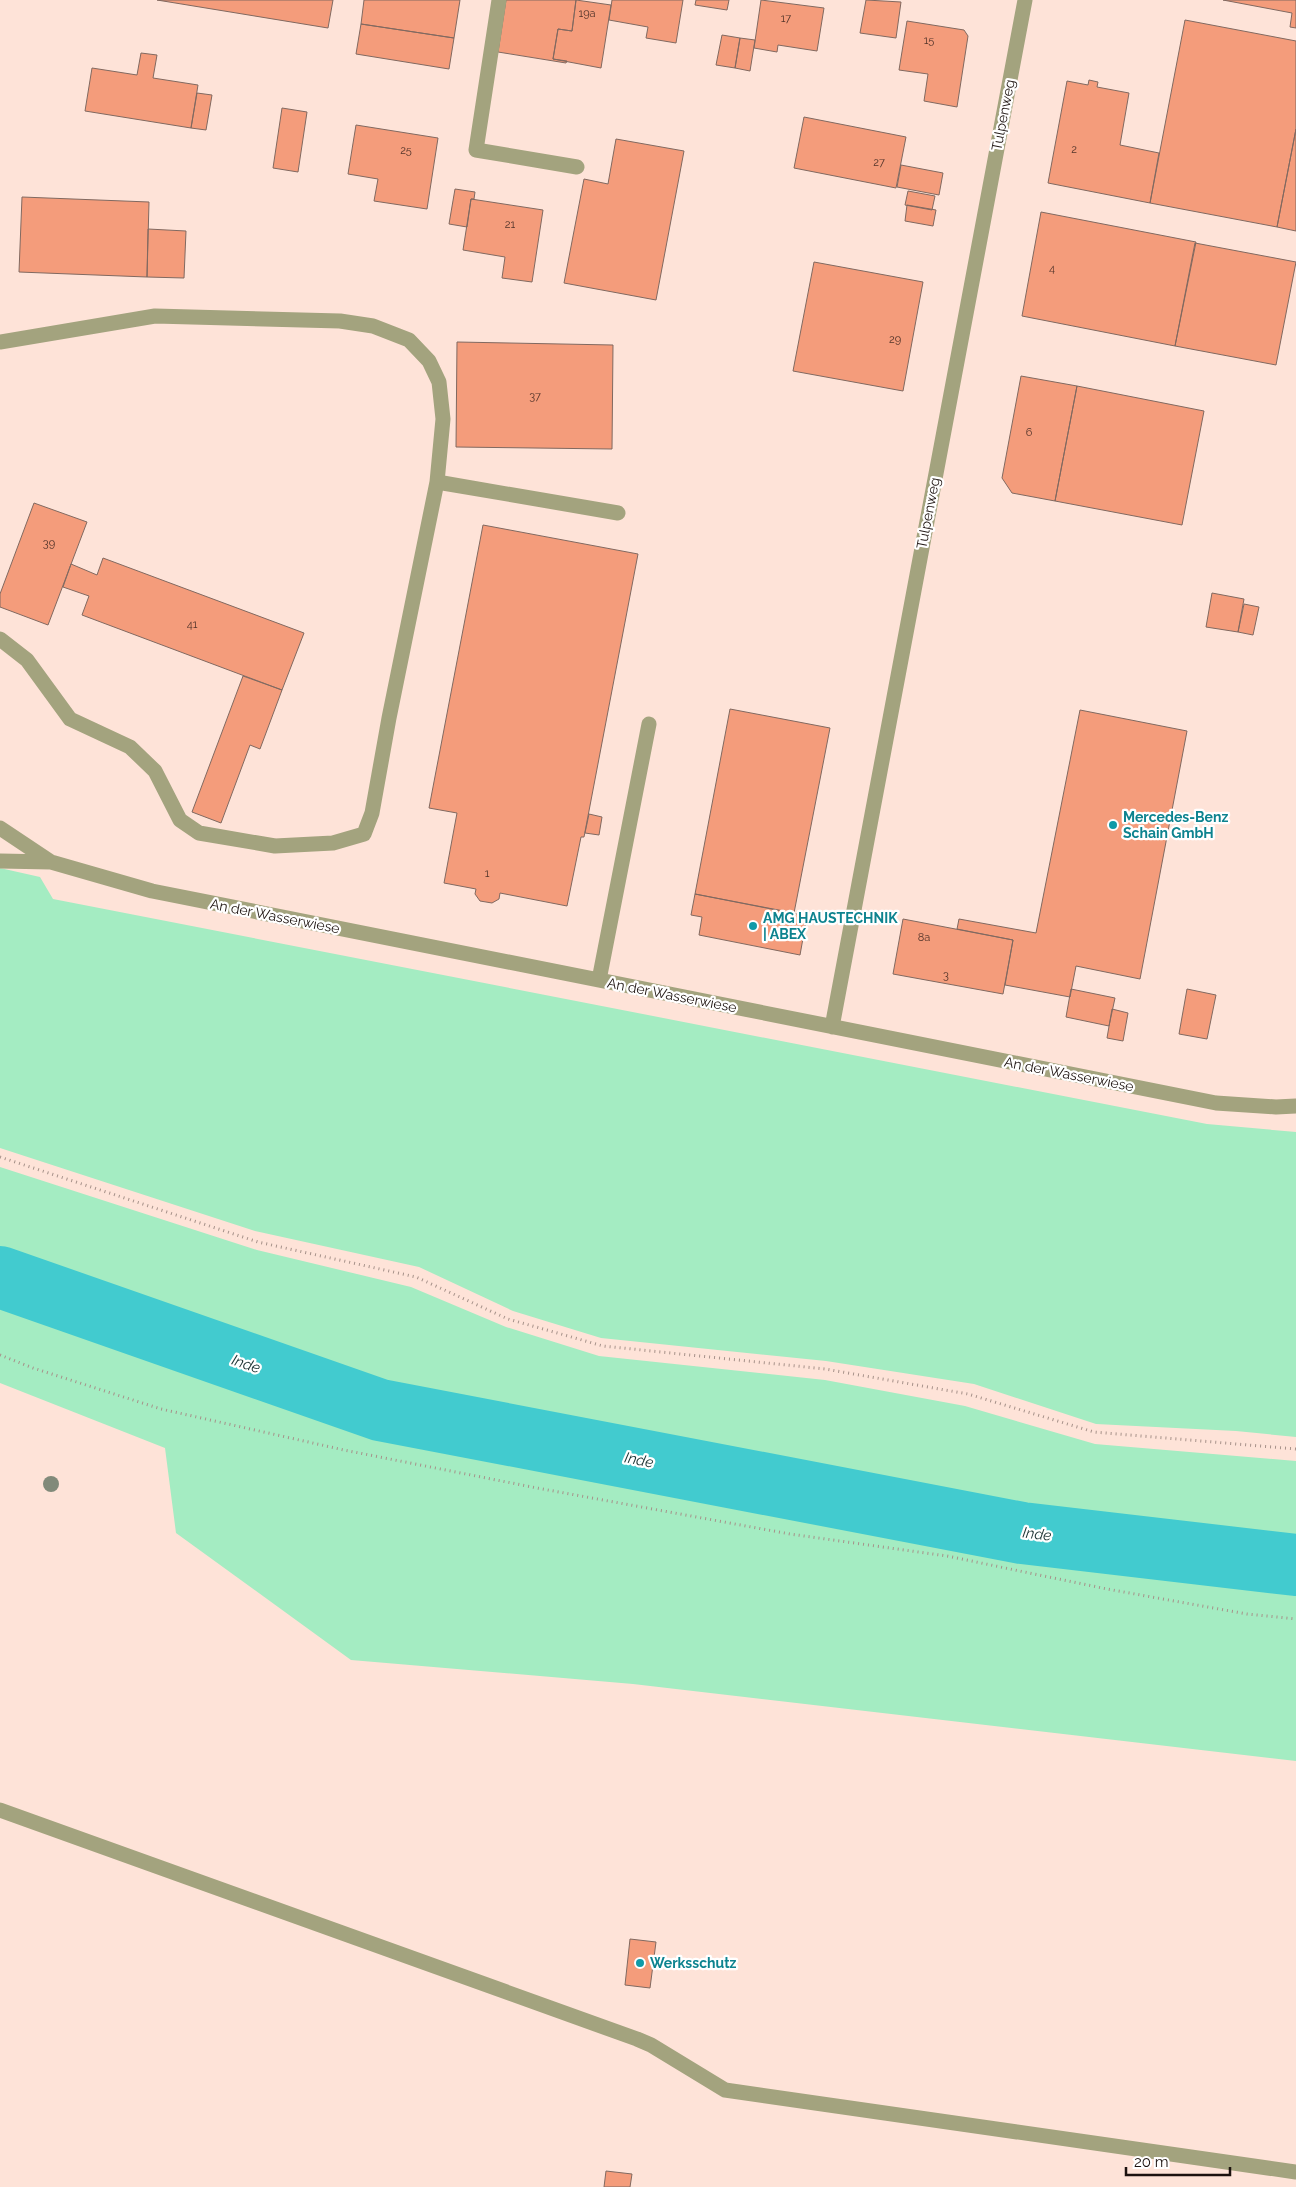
<svg xmlns="http://www.w3.org/2000/svg" width="1296" height="2187" viewBox="0 0 1296 2187" font-family="Raleway,sans-serif">
  <style>
    .green { fill: #a4ecc2 }
    .lines { fill: none; stroke-linecap: round; stroke-linejoin: round }
    .river { stroke: #42cbcf; stroke-width: 62 }
    .building { fill: #f49c7b; stroke: #816960 }
    .path { stroke: #a69189; stroke-width: 3; stroke-dasharray: 1 4; stroke-linecap: butt }
    .minor { stroke: #a3a37e; stroke-width: 15 }
    .tree { fill: #818a7a }
    .culture-dot { fill: #0f9aa8; stroke: #fff; stroke-width: 2 }
    .labels { text-anchor: middle; stroke-width: 4.5; stroke-linejoin: round; paint-order: stroke }
    .number-label { font-size: 11px; fill: #52342a }
    .street-label { font-size: 14px; fill: #1c120f; stroke: #fff }
    .culture-label { font-size: 14px; font-weight: bold; fill: #0d838f; stroke: #fff; text-anchor: start }
    .water-label { font-size: 15px; font-style: italic; fill: #182f2f; stroke: #fff }
  </style>
  <rect width="100%" height="100%" fill="#fee3d8"/>
  <path class="green" d="M 0,868 L 40,877 L 53,899 L 1207,1124 L 1296,1132 L 1296,1437 L 1236,1431 L 1096,1424 L 974,1384 L 826,1361 L 601,1338 L 513,1311 L 419,1267 L 255,1231 L 0,1148 Z
    M 0,1167 L 257,1250 L 411,1287 L 506,1327 L 599,1356 L 825,1380 L 965,1406 L 1095,1444 L 1296,1461 L 1296,1761 L 633,1684 L 351,1660 L 176,1533 L 165,1448 L 0,1383 Z"/>
  <g class="lines">
    <path class="river" d="M 0,1277 L 380,1410 L 1022,1533 L 1296,1565"/>
  </g>
  <path class="building" d="M 157,0 L 333,0 L 328,28 Z
    M 364,0 L 460,0 L 454,38 L 361,24 Z
    M 506,0 L 576,0 L 572,31 L 558,29 L 553,59 L 567,61 L 566,63 L 498,52 Z
    M 576,0 L 611,5 L 601,68 L 553,59 L 558,29 L 572,31 Z
    M 612,0 L 683,0 L 676,43 L 646,38 L 648,27 L 609,20 Z
    M 696,0 L 729,0 L 727,10 L 695,5 Z
    M 761,0 L 824,8 L 817,51 L 778,45 L 777,52 L 754,48 Z
    M 866,0 L 901,2 L 896,38 L 860,33 Z
    M 1223,0 L 1296,0 L 1296,28 L 1290,27 L 1292,13 Z
    M 1185,20 L 1296,41 L 1296,129 L 1277,227 L 1150,203 Z
    M 907,21 L 964,30 L 968,36 L 957,107 L 924,101 L 928,74 L 899,70 Z
    M 361,24 L 454,38 L 449,69 L 356,54 Z
    M 722,35 L 740,38 L 735,68 L 716,65 Z
    M 740,38 L 755,40 L 750,71 L 735,68 Z
    M 141,53 L 157,55 L 153,78 L 198,85 L 191,128 L 85,111 L 92,68 L 137,75 Z
    M 1089,80 L 1098,82 L 1097,87 L 1129,93 L 1120,145 L 1159,153 L 1150,203 L 1048,183 L 1067,81 L 1088,85 Z
    M 197,93 L 212,95 L 206,130 L 191,128 Z
    M 282,108 L 307,112 L 298,172 L 273,168 Z
    M 804,117 L 906,137 L 896,188 L 794,168 Z
    M 356,125 L 438,138 L 427,209 L 374,201 L 378,179 L 348,174 Z
    M 1296,129 L 1296,231 L 1277,227 Z
    M 616,139 L 684,151 L 656,300 L 564,283 L 584,179 L 608,184 Z
    M 901,165 L 943,173 L 939,195 L 897,187 Z
    M 455,189 L 475,192 L 474,199 L 471,199 L 467,227 L 449,224 Z
    M 908,191 L 935,196 L 932,210 L 905,205 Z
    M 22,197 L 149,202 L 147,277 L 19,272 Z
    M 471,199 L 543,210 L 532,282 L 502,278 L 505,257 L 463,250 Z
    M 907,205 L 936,210 L 933,226 L 905,221 Z
    M 1041,212 L 1196,242 L 1175,346 L 1022,316 Z
    M 148,229 L 186,231 L 184,278 L 147,277 Z
    M 1195,243 L 1296,262 L 1276,365 L 1175,346 Z
    M 814,262 L 923,282 L 903,391 L 793,371 Z
    M 457,342 L 613,345 L 612,449 L 456,447 Z
    M 1021,376 L 1077,386 L 1055,501 L 1012,493 L 1002,478 Z
    M 1077,386 L 1204,411 L 1182,525 L 1055,501 Z
    M 34,503 L 87,522 L 48,625 L 0,607 L 0,594 Z
    M 483,525 L 638,554 L 584,837 L 581,837 L 567,906 L 500,893 L 499,899 L 492,903 L 480,901 L 475,894 L 476,889 L 444,883 L 457,813 L 429,808 Z
    M 103,558 L 304,633 L 282,690 L 82,615 L 89,596 L 63,587 L 71,564 L 97,575 Z
    M 1212,593 L 1244,599 L 1238,632 L 1206,627 Z
    M 1244,604 L 1259,607 L 1253,635 L 1238,632 Z
    M 243,676 L 282,690 L 260,749 L 250,745 L 221,823 L 192,812 Z
    M 730,709 L 830,728 L 794,913 L 695,894 Z
    M 1080,710 L 1187,731 L 1140,979 L 1076,966 L 1070,997 L 1005,985 L 1013,940 L 957,929 L 959,919 L 1036,933 Z
    M 589,814 L 602,817 L 599,835 L 585,833 Z
    M 695,894 L 807,916 L 800,955 L 699,935 L 702,917 L 691,915 Z
    M 903,919 L 1013,940 L 1003,994 L 893,974 Z
    M 1071,989 L 1115,998 L 1109,1026 L 1066,1017 Z
    M 1187,989 L 1216,995 L 1207,1039 L 1179,1034 Z
    M 1112,1009 L 1128,1013 L 1123,1041 L 1107,1038 Z
    M 630,1939 L 656,1942 L 650,1988 L 625,1985 Z
    M 606,2171 L 632,2174 L 630,2187 L 604,2187 Z"/>
  <g class="lines">
    <path class="path" d="M 0,1157 L 258,1242 L 416,1277 L 508,1319 L 603,1346 L 825,1369 L 968,1394 L 1094,1432 L 1296,1449
      M 0,1355 L 33,1368 L 161,1409 L 344,1450 L 537,1488 L 790,1534 L 947,1556 L 1107,1589 L 1247,1614 L 1296,1619"/>
    <path class="minor" d="M 499,0 L 476,150 L 577,167
      M 0,342 L 155,316 L 340,321 L 373,326 L 409,340 L 429,361 L 439,382 L 443,419 L 437,482 L 389,718 L 372,813 L 364,834 L 333,843 L 275,846 L 199,833 L 180,820 L 155,771 L 130,747 L 70,719 L 27,660 L 0,639
      M 437,482 L 618,513
      M 0,828 L 51,862
      M 0,861 L 51,862 L 152,891 L 1216,1103 L 1276,1107 L 1296,1106
      M 599,980 L 649,724
      M 832,1027 L 1025,0
      M 0,1810 L 637,2039 L 651,2045 L 725,2090 L 1296,2172"/>
  </g>
  <circle class="tree" cx="51" cy="1484" r="8"/>
  <g class="culture-dot">
    <circle cx="1113" cy="825" r="5"/>
    <circle cx="753" cy="926" r="5"/>
    <circle cx="640" cy="1963" r="5"/>
  </g>
  <g class="labels">
    <g class="number-label">
      <text x="587" y="17">19a</text>
      <text x="786" y="22">17</text>
      <text x="929" y="44">15</text>
      <text x="1074" y="153">2</text>
      <text x="406" y="154">25</text>
      <text x="879" y="166">27</text>
      <text x="510" y="228">21</text>
      <text x="1052" y="272">4</text>
      <text x="895" y="343">29</text>
      <text x="535" y="400">37</text>
      <text x="1029" y="436">6</text>
      <text x="49" y="547">39</text>
      <text x="192" y="628">41</text>
      <text x="487" y="877">1</text>
      <text x="924" y="941">8a</text>
      <text x="946" y="979">3</text>
    </g>
    <g class="street-label">
      <text transform="translate(1003 115) rotate(-79)" y="5">Tulpenweg</text>
      <text transform="translate(928 513) rotate(-79)" y="5">Tulpenweg</text>
      <text transform="translate(275 916) rotate(11)" y="5">An der Wasserwiese</text>
      <text transform="translate(672 995) rotate(11)" y="5">An der Wasserwiese</text>
      <text transform="translate(1069 1074) rotate(11)" y="5">An der Wasserwiese</text>
    </g>
    <g class="culture-label">
      <text x="1123" y="822">Mercedes-Benz<tspan x="1123" dy="16">Schain GmbH</tspan></text>
      <text x="763" y="923">AMG HAUSTECHNIK<tspan x="763" dy="16">| ABEX</tspan></text>
      <text x="650" y="1968">Werksschutz</text>
    </g>
    <g class="water-label">
      <text transform="translate(246 1364) rotate(19)" y="5">Inde</text>
      <text transform="translate(639 1460) rotate(11)" y="5">Inde</text>
      <text transform="translate(1037 1534) rotate(7)" y="5">Inde</text>
    </g>
  </g>
  <path d="M1126 2167v8h104v-8" fill="none" stroke="#1c120f" stroke-width="2.5"/>
  <text x="1134" y="2167" font-size="15" fill="#1c120f" stroke="#ffffff" stroke-width="4" paint-order="stroke">20 m</text>
</svg>
